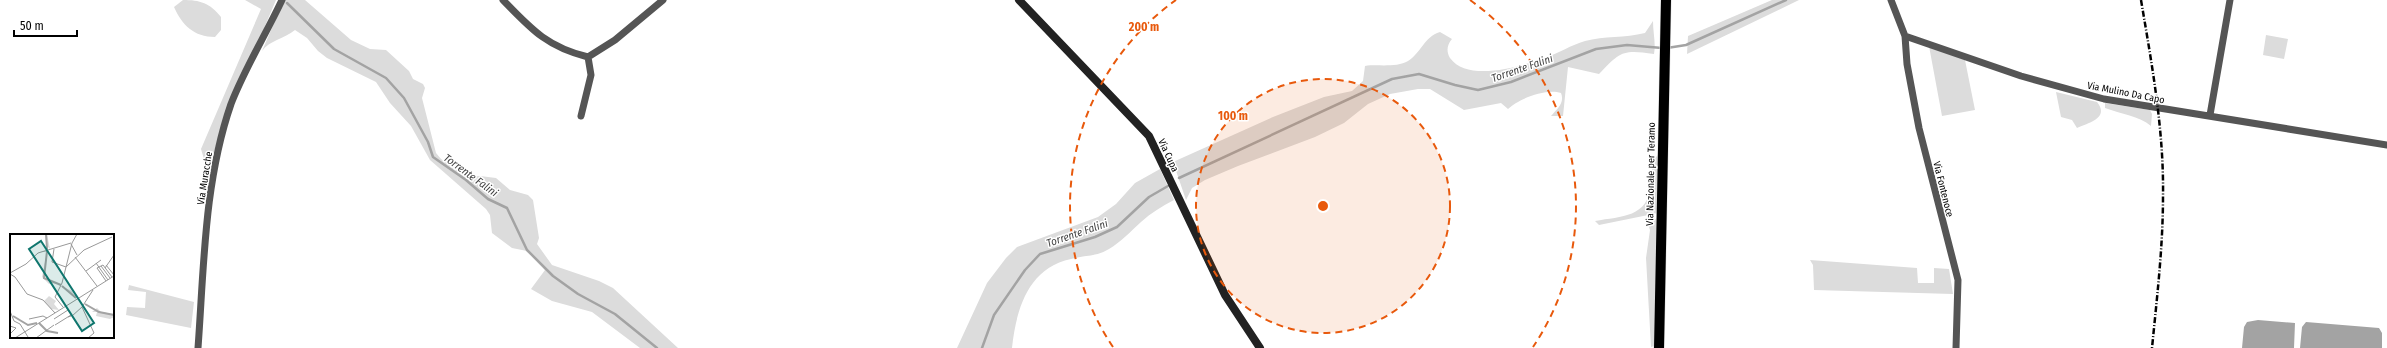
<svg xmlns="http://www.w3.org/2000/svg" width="2387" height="348" viewBox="0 0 2387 348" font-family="'Fira Sans Condensed',sans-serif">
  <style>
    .green { fill: #dcdcdc }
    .water { fill: #a3a3a3 }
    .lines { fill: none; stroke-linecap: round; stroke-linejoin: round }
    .stream { stroke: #a3a3a3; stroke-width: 2.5 }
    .primary-casing { stroke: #dbdbdb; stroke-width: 11 }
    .street { stroke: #555; stroke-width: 7 }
    .secondary { stroke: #222; stroke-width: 8 }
    .primary { stroke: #000; stroke-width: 10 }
    .rail { stroke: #000; stroke-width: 2.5; stroke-dasharray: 6 2 1 2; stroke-linecap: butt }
    .ring { fill: none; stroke: #e8590c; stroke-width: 2; stroke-dasharray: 7 5 }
    .labels { text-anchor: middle; stroke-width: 3; stroke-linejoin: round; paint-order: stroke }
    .street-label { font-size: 10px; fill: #000; stroke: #fff }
    .water-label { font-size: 11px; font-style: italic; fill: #444; stroke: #fff }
    .inset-river { fill: none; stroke: #a3a3a3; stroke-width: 2 }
    .inset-road { fill: none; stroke: #999; stroke-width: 1 }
    .view { fill: #0f766e; fill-opacity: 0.15; stroke: #0f766e; stroke-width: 2 }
    .inset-edge { fill: none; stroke: #000; stroke-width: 2 }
    .centre { fill: #e8590c; stroke: #fff; stroke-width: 2 }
    .ring-label { font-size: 12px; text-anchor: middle; font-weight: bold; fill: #e8590c; stroke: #fff; stroke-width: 3; stroke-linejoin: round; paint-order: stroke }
  </style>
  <rect width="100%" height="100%" fill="#fff"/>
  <path class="green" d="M 183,0 C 200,0 210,3 221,17 L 221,30 L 215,37 C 194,37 182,25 174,7 Z
    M 245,0 L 276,0 L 221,130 L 209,167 L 204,159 L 201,149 L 261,9 Z
    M 284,0 L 305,0 L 351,40 L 370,49 L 386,50 L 409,71 L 413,79 L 423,84 L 425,88 L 422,98 L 436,153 L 441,159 L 468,177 L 480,176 L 496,178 L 510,190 L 528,195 L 533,200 L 539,238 L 537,244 L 552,265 L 599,281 L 613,288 L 678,348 L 640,348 L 592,312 L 552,301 L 531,289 L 545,270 L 527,251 L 512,248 L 492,233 L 490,215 L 486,209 L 430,160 L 411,126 L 390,103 L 376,82 L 327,58 L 318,51 L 307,38 L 295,30 C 284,39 270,40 262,51 Z
    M 1772,0 L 1799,0 L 1687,54 L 1688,36 Z
    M 1653,21 C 1653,33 1656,43 1654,54 C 1622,49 1620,52 1599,74 L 1568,67 L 1563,116 L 1551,116 C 1557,109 1565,103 1561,93 C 1546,88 1518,99 1508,109 L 1501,103 L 1464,110 L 1430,89 L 1418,89 L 1390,94 L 1368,104 L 1344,123 L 1315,137 L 1238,166 L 1205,180 L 1192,188 L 1186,200 L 1173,162 L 1273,117 L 1324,97 L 1352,91 L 1363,81 L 1365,66 C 1377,64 1397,68 1408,61 C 1421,53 1424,37 1440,32 L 1452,39 C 1447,45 1446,51 1450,58 C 1468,83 1521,66 1545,58 C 1559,53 1571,45 1585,41 C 1604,36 1625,38 1645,33 Z
    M 2266,35 L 2288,39 L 2284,59 L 2263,55 Z
    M 1929,46 L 1965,60 L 1975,110 L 1942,116 Z
    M 2056,92 L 2097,102 C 2110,118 2088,123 2077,128 L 2072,120 L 2061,117 Z
    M 2105,103 L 2150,110 L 2152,114 L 2151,126 C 2139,116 2121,114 2105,108 Z
    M 1658,155 L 1658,213 L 1599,225 L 1595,221 C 1622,216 1648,218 1651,184 C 1652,177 1653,169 1651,162 Z
    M 1160,169 L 1174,200 C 1162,206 1151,213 1141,222 C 1131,231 1121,242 1109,249 C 1096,257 1084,255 1071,259 C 1028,268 1016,310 1012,348 L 957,348 L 987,283 L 1006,258 L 1017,247 L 1098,217 L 1116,204 L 1135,183 Z
    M 1657,219 L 1654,346 L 1651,347 L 1646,258 L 1650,230 L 1647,221 Z
    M 1810,260 L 1917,268 L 1918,283 L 1934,283 L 1934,268 L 1949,269 L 1953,294 L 1814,290 L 1813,265 Z
    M 129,285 L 194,302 L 191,328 L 126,315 L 127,307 L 145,308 L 146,292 L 128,290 Z"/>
  <path class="water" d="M 2258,320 L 2295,323 L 2294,348 L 2242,348 L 2244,327 L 2247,322 Z
    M 2306,322 L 2379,328 L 2382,333 L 2382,348 L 2300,348 L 2302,327 Z"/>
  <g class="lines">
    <path class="stream" d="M 287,3 L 334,49 L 386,78 L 404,98 L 428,142 L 433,157 L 466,180 L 488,199 L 507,208 L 527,250 L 553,276 L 578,294 L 615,314 L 657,348
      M 1667,48 L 1686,45 L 1786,0
      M 1179,178 L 1392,79 L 1419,74 L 1455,85 L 1478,90 L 1511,82 L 1596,49 L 1627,45 L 1662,48
      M 982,348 L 994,315 L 1025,270 L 1040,254 L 1095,237 L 1117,227 L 1149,197 L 1168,186"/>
    <defs>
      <path id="primary" d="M 1659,348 L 1666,0"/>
    </defs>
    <use href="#primary" class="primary-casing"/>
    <path class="street" d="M 503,0 C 531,29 547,47 588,57 L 615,40 L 663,0
      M 1891,0 L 1905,36 L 1907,64 L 1919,128 L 1958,280 L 1956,348
      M 1905,36 L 2021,76 L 2104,99 L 2387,145
      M 2210,115 L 2230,0
      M 581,116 L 591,75 L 588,57
      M 198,348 C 204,267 204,182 231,104 C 244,70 266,34 282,0"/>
    <path class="secondary" d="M 1019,0 L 1149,136 L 1225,295 L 1260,348"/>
    <use href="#primary" class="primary"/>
    <path class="rail" d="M 2141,0 C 2152,65 2164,131 2163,196 C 2163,247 2157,297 2152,348"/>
  </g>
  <circle cx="1323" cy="206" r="127" fill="#e8590c" fill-opacity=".12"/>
  <g class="ring">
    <circle cx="1323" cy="206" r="127"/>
    <path d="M1113 347A253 253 0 0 1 1176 0M1470 0A253 253 0 0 1 1533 347"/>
  </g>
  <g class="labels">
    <g class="street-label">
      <text transform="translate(2126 92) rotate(11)" y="4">Via Mulino Da Capo</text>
      <text transform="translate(1169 155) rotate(65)" y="4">Via Cupa</text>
      <text transform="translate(1650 174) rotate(-89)" y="4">Via Nazionale per Teramo</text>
      <text transform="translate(204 178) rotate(-81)" y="4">Via Muracche</text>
      <text transform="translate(1944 189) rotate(76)" y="4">Via Fontenoce</text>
    </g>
    <g class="water-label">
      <text transform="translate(1522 68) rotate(-19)" y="4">Torrente Falini</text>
      <text transform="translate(471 175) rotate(36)" y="4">Torrente Falini</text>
      <text transform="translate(1077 233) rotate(-19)" y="4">Torrente Falini</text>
    </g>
  </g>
  <g transform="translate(10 234)">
    <rect width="104" height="104" fill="#fff"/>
    <path d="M 35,0 L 37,0 L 40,15 L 38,13 L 34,44 L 62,57 L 66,65 L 59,57 L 45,49 L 39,50 L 32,43 L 37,18 L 30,18 L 37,16 ZM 39,62 L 46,67 L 44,70 L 49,76 L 41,75 L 34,67 ZM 87,74 L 91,78 L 104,80 L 104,83 L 100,85 L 86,82 L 87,78 L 82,78 Z" fill="#dcdcdc"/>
    <path class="inset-river" d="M 36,0 L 37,15M 37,17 L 34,44 L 51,51M 52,52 L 66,64M 75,70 L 89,78 L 104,81M 3,82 L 18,91 L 27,89M 29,89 L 37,97 L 48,99"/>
    <path class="inset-road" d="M 61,10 L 67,21M 44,15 L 42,28 L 56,33 L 74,16 L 102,3M 65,23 L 87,52M 86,29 L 98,46M 96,31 L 104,41M 91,32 L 100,44M 95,34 L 104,21M 76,37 L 91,26M 0,39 L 16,30 L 28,19 L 61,9M 0,40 L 5,43 L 17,60 L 33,66 L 45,79M 96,47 L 87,34 L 93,31 L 102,43M 53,73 L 45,63 L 52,49 L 62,9 L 67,0M 72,73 L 84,99 L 78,104M 0,77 L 4,87 L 10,90 L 18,103M 62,82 L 72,73 L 83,56M 19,85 L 33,82 L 37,84M 44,85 L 58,76M 45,91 L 61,81 L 61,82 L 58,83M 0,92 L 6,94 L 0,100M 5,104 L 104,42M 26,104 L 44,91"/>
    <path class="view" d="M 31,7 L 84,89 L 72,97 L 19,15 Z"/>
    <rect width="104" height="104" class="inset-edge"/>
  </g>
  <circle cx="1323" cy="206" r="6" class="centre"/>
  <g class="ring-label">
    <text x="1144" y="31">200 m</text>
    <text x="1233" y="120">100 m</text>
  </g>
  <path d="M14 30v6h63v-6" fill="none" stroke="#000000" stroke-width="2"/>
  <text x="20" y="30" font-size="12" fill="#000000" stroke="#ffffff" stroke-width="3" paint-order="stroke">50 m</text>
</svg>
